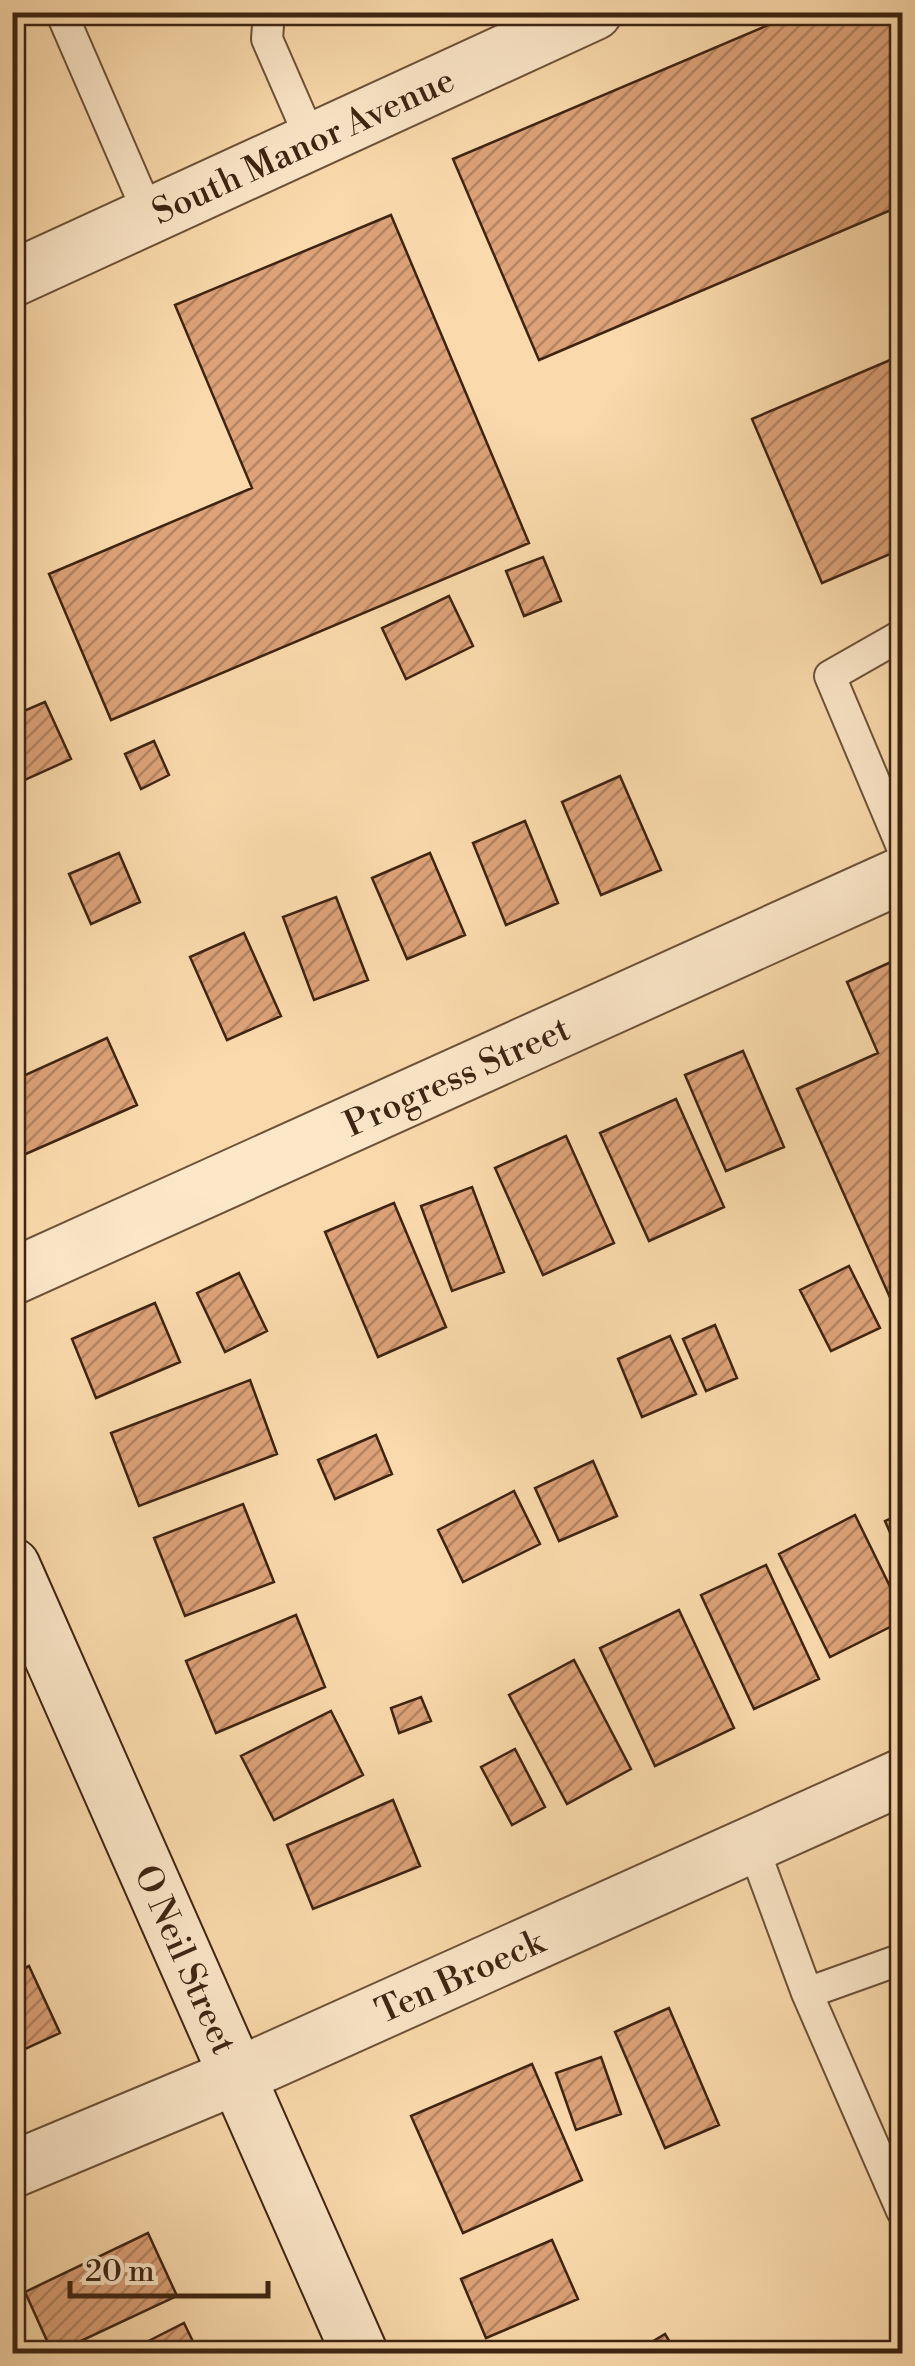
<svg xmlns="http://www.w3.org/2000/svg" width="915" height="2366" viewBox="0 0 915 2366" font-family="'Libre Bodoni',serif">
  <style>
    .building { fill: url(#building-hatch); stroke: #3e2412; stroke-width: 2.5 }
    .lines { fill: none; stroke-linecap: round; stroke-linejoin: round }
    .lane-casing { stroke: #6d5238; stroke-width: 34 }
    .street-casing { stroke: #6d5238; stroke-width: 59 }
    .secondary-casing { stroke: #3e2412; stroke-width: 59 }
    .lane { stroke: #fce7c9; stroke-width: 30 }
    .street { stroke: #fce7c9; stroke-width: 55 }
    .secondary { stroke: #fce7c9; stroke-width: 55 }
    .labels { text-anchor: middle; stroke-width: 9; stroke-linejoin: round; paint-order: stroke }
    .street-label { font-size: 35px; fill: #3e2412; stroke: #fce7c9 }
  </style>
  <defs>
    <pattern id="building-hatch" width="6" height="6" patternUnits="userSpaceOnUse" patternTransform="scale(2.5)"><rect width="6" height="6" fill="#dda278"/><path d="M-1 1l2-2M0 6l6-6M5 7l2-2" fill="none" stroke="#b58461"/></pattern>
  </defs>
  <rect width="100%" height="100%" fill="#fadaac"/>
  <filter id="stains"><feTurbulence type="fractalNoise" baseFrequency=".002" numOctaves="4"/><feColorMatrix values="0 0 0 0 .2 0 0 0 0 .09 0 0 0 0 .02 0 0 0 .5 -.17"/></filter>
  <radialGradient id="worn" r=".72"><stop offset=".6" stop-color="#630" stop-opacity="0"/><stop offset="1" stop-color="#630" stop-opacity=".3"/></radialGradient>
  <path class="building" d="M 799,12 L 902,12 L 902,218 L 898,207 L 539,360 L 453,159 Z
    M 391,215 L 529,543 L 111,720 L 49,574 L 252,488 L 175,305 Z
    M 902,355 L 902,549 L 822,583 L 752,419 Z
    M 543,557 L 561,601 L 524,616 L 506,571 Z
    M 449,596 L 473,646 L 406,679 L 382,628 Z
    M 45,702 L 71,759 L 16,784 L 12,777 L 12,716 Z
    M 154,741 L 169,775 L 141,789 L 125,754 Z
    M 620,776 L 661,870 L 601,895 L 562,802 Z
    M 525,821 L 558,903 L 506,925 L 473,843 Z
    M 119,853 L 140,902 L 91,924 L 69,874 Z
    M 430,853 L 465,935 L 407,959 L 372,878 Z
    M 336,897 L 368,980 L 314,1000 L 283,917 Z
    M 244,933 L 281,1016 L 227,1040 L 190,957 Z
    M 902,957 L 902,1309 L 896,1311 L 797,1089 L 878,1053 L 847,982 Z
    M 107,1038 L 137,1105 L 12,1160 L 12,1081 Z
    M 743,1051 L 784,1147 L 726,1171 L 685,1075 Z
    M 676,1099 L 724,1207 L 649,1241 L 600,1133 Z
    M 566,1136 L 614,1243 L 543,1275 L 495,1168 Z
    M 472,1187 L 504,1272 L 452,1291 L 421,1206 Z
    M 394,1203 L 446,1327 L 378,1357 L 325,1232 Z
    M 849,1266 L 880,1328 L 831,1351 L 800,1290 Z
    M 239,1273 L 267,1331 L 225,1352 L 197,1293 Z
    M 155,1303 L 180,1362 L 96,1398 L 72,1339 Z
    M 715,1325 L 737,1378 L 706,1391 L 683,1339 Z
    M 670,1336 L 696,1394 L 642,1417 L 618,1359 Z
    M 250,1380 L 277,1454 L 139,1506 L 111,1433 Z
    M 376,1435 L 392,1474 L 335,1499 L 318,1460 Z
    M 593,1461 L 617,1516 L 559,1541 L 535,1488 Z
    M 514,1491 L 540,1544 L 463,1582 L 438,1530 Z
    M 243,1504 L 274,1582 L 185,1616 L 154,1538 Z
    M 902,1513 L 902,1560 L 885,1521 Z
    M 855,1515 L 902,1611 L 902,1621 L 830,1657 L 779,1554 Z
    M 766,1565 L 819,1679 L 754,1709 L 701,1595 Z
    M 679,1610 L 734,1728 L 655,1766 L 600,1648 Z
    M 296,1615 L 325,1687 L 216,1733 L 186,1661 Z
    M 574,1660 L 631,1769 L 567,1804 L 509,1695 Z
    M 421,1697 L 431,1721 L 399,1733 L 391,1708 Z
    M 331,1711 L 363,1775 L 274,1820 L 241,1756 Z
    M 515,1749 L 545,1807 L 512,1825 L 481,1767 Z
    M 393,1800 L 420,1866 L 313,1909 L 287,1845 Z
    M 29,1966 L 60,2033 L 12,2055 L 12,1974 Z
    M 669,2008 L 719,2125 L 665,2148 L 615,2032 Z
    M 601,2057 L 621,2114 L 576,2130 L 556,2073 Z
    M 532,2064 L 582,2180 L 463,2233 L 411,2116 Z
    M 148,2233 L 177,2296 L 53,2354 L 25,2292 Z
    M 552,2240 L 578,2299 L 486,2338 L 461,2279 Z
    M 184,2323 L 199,2354 L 123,2354 Z
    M 665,2334 L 677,2354 L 632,2354 Z"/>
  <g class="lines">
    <defs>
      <path id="lane" d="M 61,12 L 150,217
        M 269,12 L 267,39 L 312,142
        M 902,635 L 830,676 L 902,847
        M 752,1844 L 807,1993 L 902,2211
        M 807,1993 L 902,1959"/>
      <g id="street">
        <path id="s1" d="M 12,279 L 594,12"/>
        <path id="s2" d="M 12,1277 L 902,875"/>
        <path id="s3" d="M 12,2170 L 237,2076 L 902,1777"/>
      </g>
      <g id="secondary">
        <path id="s4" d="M 12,1566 L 360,2354"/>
      </g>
    </defs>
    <use href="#lane" class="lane-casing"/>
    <use href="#street" class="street-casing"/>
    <use href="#secondary" class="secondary-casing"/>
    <use href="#lane" class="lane"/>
    <use href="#street" class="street"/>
    <use href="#secondary" class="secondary"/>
  </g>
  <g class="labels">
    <g class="street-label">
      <text dy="12" stroke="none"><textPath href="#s1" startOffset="320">South Manor Avenue</textPath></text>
      <text dy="12" stroke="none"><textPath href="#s2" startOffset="488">Progress Street</textPath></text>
      <text dy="12" stroke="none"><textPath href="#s4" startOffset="430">O Neil Street</textPath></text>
      <text dy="12" stroke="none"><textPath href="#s3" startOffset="488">Ten Broeck</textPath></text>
    </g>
  </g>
  <rect width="915" height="2366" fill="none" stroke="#fadaac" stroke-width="50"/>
  <rect x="15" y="15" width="885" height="2336" fill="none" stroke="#3e2412" stroke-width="5"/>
  <rect x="25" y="25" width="865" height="2316" fill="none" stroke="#3e2412" stroke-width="2.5"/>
  <path d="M70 2281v15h198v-15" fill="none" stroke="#3e2412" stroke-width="5"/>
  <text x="85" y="2281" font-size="30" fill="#3e2412" stroke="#fce7c9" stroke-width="8" paint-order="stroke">20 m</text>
  <rect width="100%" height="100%" filter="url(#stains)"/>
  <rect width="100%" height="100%" fill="url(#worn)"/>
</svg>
